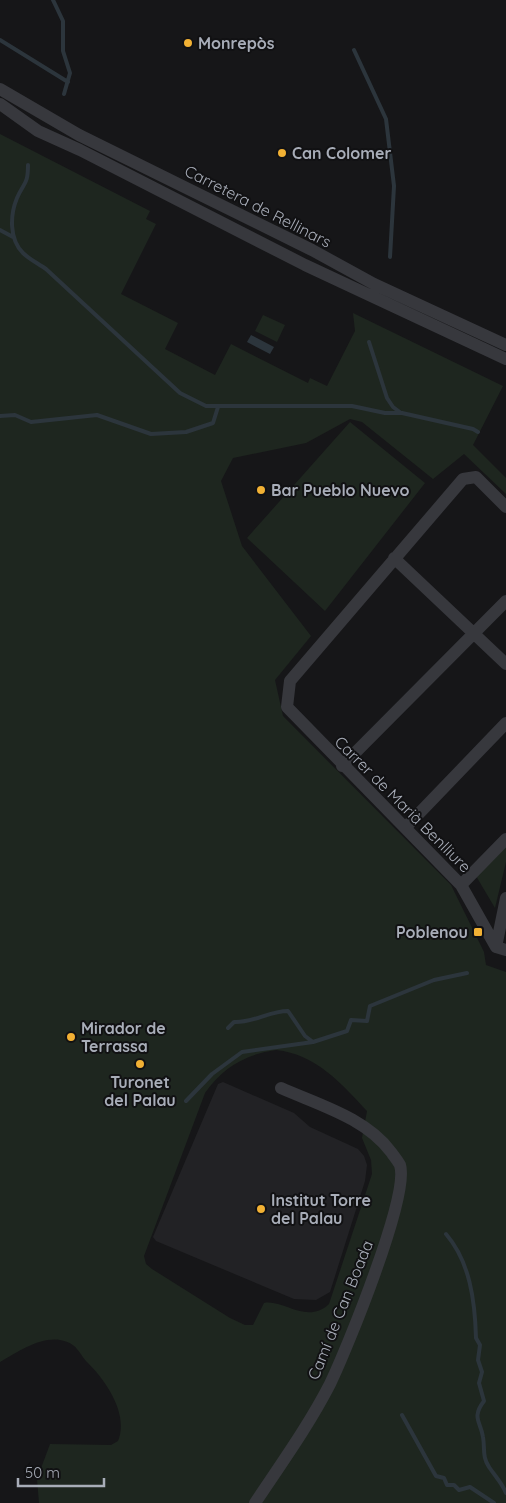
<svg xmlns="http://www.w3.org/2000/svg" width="506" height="1503" viewBox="0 0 506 1503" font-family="Quicksand,sans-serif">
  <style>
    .built { fill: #222225 }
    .green { fill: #1e261f; fill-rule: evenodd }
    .water { fill: #2c353c }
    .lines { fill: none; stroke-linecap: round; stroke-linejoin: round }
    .stream { stroke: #2c353c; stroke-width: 4 }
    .minor { stroke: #37383d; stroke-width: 12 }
    .poi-dot { fill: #f2b134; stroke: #111113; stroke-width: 2 }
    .labels { text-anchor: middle; stroke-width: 4; stroke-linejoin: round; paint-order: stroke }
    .poi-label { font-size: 16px; font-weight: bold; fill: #a8adb8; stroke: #111113; text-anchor: start }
    .street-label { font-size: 16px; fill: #a8adb8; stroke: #111113 }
  </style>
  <rect width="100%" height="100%" fill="#161618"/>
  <path class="built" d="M 223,1082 L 294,1113 L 310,1127 L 358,1149 L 364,1156 L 367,1165 L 365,1181 L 330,1292 L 316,1300 L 294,1299 L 156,1241 L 153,1237 L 218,1084 Z"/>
  <path class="green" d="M 0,134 L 150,211 L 146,219 L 156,224 L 121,294 L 178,323 L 165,349 L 215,375 L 231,344 L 308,383 L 310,378 L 327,386 L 355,331 L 353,313 L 503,386 L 473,445 L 506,478 L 506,494 L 464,454 L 433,479 L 362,422 L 350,419 L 306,443 L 233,458 L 221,481 L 242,546 L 311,636 L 275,680 L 283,716 L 451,885 L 484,952 L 486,965 L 506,972 L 506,1503 L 39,1503 L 37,1479 L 50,1444 L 111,1445 L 118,1441 C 129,1414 106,1381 88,1363 C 78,1353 78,1343 60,1340 C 39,1337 18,1352 0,1362 ZM 276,1050 C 316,1054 342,1084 367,1111 L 362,1138 L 371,1160 L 372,1174 L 329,1304 C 307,1325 283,1299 264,1303 L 253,1325 L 245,1325 L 230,1318 L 152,1269 L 146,1264 L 144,1256 L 205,1093 C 222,1068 246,1054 276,1050 Z
    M 263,315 L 285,325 L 277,342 L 255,331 Z
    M 350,422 L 425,483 L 325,611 L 247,538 Z
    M 506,846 L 506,862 L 495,908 L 476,876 Z"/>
  <path class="water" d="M 251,335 L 274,347 L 270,354 L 247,342 Z"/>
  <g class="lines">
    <path class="stream" d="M 53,0 L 63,21 L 63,51 L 70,73 L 64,94
      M 0,40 L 68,82
      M 354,50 L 386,119 L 394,186 L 390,257
      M 28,165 C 28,185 24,182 17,198 C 10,215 9,239 23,253 C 29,259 39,264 46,269 L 180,393 L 206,406 L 352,406 L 385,413 L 402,413 L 473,429 L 478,432
      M 0,230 L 13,237
      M 369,342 L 387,398 L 393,407 L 401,413
      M 0,416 L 15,415 L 31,422 L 97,415 L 151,434 L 186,432 L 213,423 L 218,407
      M 228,1028 L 234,1022 C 253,1023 269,1011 288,1011 L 305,1036 L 313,1042
      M 186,1101 L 212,1074 L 242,1052 L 313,1042 L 347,1031 L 351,1020 L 367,1021 L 370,1006 L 434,980 L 467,973
      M 446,1234 C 470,1262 475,1301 476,1338 L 480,1345 L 478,1360 L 482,1372 L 479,1383 L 484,1401 C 471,1418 481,1422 483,1437 C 485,1448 482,1457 489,1467 C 495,1476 502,1483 506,1493
      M 402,1415 L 436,1476 L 444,1478 L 447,1485 L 454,1485 L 459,1490 L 470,1487 L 494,1503"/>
    <path class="minor" d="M 0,89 L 79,135 L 312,250 L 374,284 L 506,345
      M 0,104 L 38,131 L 80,150 L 305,265 L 506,359
      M 506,507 L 476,477 L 463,479 L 290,681 L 287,707 L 461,885 L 496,947 L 506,950
      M 394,558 L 506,664
      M 342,766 L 506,601
      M 405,828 L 506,723
      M 461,885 L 506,839
      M 496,947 L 506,898
      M 255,1503 C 281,1464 309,1425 330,1384 C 346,1351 410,1195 400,1165 C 398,1161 394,1156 391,1152 C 366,1118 319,1105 281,1088"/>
  </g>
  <g class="poi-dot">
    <circle cx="188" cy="43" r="5"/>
    <circle cx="282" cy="153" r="5"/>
    <circle cx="261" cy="490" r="5"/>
    <rect x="473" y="927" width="10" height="10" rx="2.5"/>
    <circle cx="71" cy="1037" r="5"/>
    <circle cx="140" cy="1064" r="5"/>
    <circle cx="261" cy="1209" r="5"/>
  </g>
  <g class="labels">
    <g class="poi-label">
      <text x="198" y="49">Monrepòs</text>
      <text x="292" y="159">Can Colomer</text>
      <text x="271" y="496">Bar Pueblo Nuevo</text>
      <text x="468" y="938" text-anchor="end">Poblenou</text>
      <text x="81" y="1034">Mirador de<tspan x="81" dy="18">Terrassa</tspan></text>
      <text x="140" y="1088" text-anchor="middle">Turonet<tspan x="140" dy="18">del Palau</tspan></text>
      <text x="271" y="1206">Institut Torre<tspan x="271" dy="18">del Palau</tspan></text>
    </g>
    <g class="street-label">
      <text transform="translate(258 206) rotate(27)" y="6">Carretera de Rellinars</text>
      <text transform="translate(403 804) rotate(45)" y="6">Carrer de Marià Benlliure</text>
      <text transform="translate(340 1310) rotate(-68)" y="6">Camí de Can Boada</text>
    </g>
  </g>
  <path d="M18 1478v8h86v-8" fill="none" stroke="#a8adb8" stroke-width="2.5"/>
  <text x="25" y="1478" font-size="15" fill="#a8adb8" stroke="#111113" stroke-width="4" paint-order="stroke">50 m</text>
</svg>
